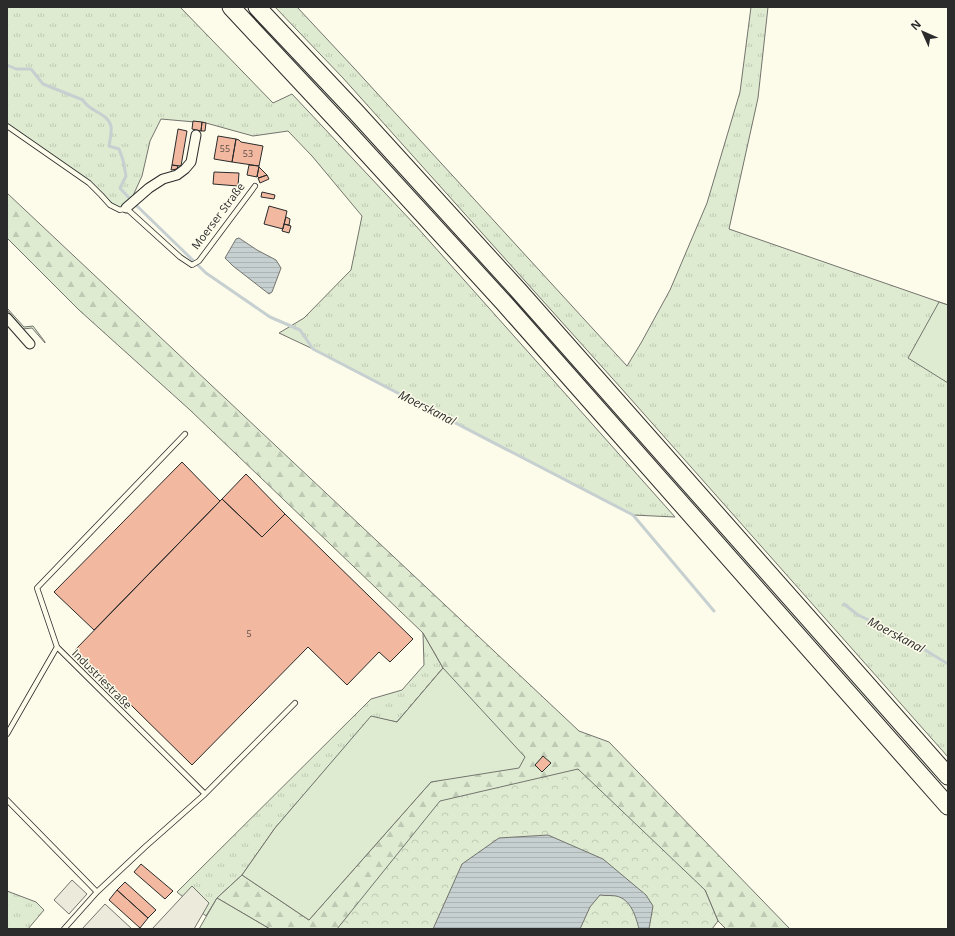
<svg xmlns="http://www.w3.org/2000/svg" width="955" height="936" viewBox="0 0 955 936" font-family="'Open Sans',sans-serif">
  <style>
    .grass { fill: url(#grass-tufts); stroke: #74746e }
    .forest { fill: url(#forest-firs); stroke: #74746e }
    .park { fill: url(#park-crowns); stroke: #74746e }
    .pitch { fill: #deebd1; stroke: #74746e }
    .parking { fill: #eceadb; stroke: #74746e }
    .water { fill: url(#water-rules); stroke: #74746e }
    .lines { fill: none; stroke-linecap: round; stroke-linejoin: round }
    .stream { stroke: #c7d0d0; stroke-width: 3 }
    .building { fill: #f2b8a0; stroke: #2b2b2b }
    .service-casing { stroke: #2b2b2b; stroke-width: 6 }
    .minor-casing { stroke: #2b2b2b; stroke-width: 11 }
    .motorway-casing { stroke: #2b2b2b; stroke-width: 19 }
    .service { stroke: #fdfbea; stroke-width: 4.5 }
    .minor { stroke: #fdfbea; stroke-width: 9 }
    .motorway { stroke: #fdfbea; stroke-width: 17 }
    .labels { text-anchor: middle; stroke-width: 3; stroke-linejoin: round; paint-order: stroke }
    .number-label { font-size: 9px; fill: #5d4e48 }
    .street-label { font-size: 11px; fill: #2b2b2b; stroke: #fdfbea }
    .water-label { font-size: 12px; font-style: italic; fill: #2b2b2b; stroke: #fdfbea }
  </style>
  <defs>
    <pattern id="grass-tufts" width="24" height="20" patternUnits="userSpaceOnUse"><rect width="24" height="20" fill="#deebd1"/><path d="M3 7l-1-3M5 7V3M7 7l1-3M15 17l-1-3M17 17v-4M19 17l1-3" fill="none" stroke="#bfcab4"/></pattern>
    <pattern id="forest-firs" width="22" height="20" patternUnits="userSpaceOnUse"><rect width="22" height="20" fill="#deebd1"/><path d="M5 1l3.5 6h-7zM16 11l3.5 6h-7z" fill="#bfcab4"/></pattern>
    <pattern id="park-crowns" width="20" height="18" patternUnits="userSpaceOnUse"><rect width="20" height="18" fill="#deebd1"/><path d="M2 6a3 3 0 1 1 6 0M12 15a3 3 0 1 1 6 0" fill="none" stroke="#bfcab4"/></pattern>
    <pattern id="water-rules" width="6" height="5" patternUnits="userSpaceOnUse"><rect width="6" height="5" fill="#c7d0d0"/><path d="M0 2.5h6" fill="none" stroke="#abb3b3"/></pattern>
  </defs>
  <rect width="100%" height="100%" fill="#fdfbea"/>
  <path class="grass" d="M 7,7 L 180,7 L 273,103 L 292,94 L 416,226 L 675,517 L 633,515 L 313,349 L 279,333 L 304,318 L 351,270 L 362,216 L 312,156 L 288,131 L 253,136 L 206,123 L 161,119 L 150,141 L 142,176 L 131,200 L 120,210 L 89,183 L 7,126 Z
    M 275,7 L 297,7 L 354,68 L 627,366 L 641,343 L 670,290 L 707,203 L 740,92 L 751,7 L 768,7 L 758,98 L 729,229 L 948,305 L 948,757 L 621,388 L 343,78 Z
    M 7,308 L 24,327 L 33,326 L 45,342 L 45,343 L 32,328 L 23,329 L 7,310 Z
    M 423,633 L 443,668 L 397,722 L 371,717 L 275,828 L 242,875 L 217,898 L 206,916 L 177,892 L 371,699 L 402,690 L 424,665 Z
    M 7,891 L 36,902 L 44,910 L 28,929 L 7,929 Z"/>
  <path class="forest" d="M 7,193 L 579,731 L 609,742 L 790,929 L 726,929 L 718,921 L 705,890 L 337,929 L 270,929 L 217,898 L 242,875 L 309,920 L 431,782 L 437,781 L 397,722 L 443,668 L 423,633 L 190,410 L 79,310 L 7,238 Z"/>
  <path class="park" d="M 578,769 L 705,890 L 718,921 L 712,929 L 337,929 L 440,801 Z"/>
  <path class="pitch" d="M 939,302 L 948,305 L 948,383 L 908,358 Z
    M 443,668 L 525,757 L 519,768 L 431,782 L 309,920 L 242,875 L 275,828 L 371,716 L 397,722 Z
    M 217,898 L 270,929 L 199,929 Z"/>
  <path class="parking" d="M 72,880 L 87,894 L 69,914 L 54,900 Z
    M 192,886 L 209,903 L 194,929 L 152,929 Z
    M 105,904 L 132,929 L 82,929 Z"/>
  <path class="water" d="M 239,238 L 257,250 L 276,260 L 281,268 L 272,292 L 269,294 L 233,266 L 225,258 L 236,239 Z
    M 548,835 L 603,859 L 646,895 L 653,906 L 649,929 L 639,929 C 636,917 631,899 616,896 C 611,895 605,896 600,895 L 590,907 L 580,929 L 433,929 L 462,864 L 499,838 Z"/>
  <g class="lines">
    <path class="stream" d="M 7,65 L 16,69 L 31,69 L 43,84 L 83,100 C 89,112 107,112 111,126 C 112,131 110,140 109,146 L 119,149 L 123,160 L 126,176 L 120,188 L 131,200
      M 137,206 L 206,273 L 270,317 L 300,330 L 313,349 L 633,515 L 714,611
      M 844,604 L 858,615 L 899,634 L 948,664"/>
  </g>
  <path class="building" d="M 193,121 L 202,122 L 201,131 L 192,129 Z
    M 202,122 L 206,123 L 205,131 L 201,131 Z
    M 178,129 L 187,131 L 181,166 L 172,165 Z
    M 218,136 L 236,139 L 232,162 L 214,159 Z
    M 236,139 L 239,140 L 241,142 L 263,146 L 259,166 L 232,162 Z
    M 172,165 L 178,166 L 177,169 L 171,170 Z
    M 249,165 L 259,166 L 257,177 L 247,175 Z
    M 259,167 L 267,175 L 259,178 L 257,176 Z
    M 214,172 L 239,173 L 238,186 L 213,184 Z
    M 267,175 L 269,179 L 260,183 L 258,178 Z
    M 262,192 L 275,195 L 274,199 L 261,197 Z
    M 269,206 L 287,211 L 283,229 L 264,224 Z
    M 286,217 L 290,219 L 289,225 L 284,224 Z
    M 284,224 L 291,226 L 289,233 L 282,231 Z
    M 182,462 L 220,501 L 94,630 L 54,592 Z
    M 246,474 L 285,514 L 262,537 L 222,499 Z
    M 222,499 L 262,537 L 285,514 L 413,639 L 390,662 L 379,652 L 347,685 L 308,647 L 192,765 L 75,650 Z
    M 543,756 L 551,763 L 542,772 L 535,765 Z
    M 141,864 L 173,891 L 165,899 L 134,872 Z
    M 125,882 L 156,910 L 148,918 L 117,890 Z
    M 117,890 L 148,918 L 140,928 L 109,900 Z"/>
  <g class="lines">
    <defs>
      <path id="service" d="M 7,126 L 89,183 L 101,195 L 110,205 L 120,210 L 126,208 L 180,257 L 192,265 L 199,261 L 255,186
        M 57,647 L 37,588 L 185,434
        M 7,734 L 57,647 L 205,794 L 145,847 L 97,892 L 64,929
        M 205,794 L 295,703
        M 7,800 L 97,892"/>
      <path id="minor" d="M 126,208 L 149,188 L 163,179 L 177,175 L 185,169 L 191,162 L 196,135
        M 7,318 L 30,344"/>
      <path id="motorway" d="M 231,7 L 344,128 L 504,303 L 948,806
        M 257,7 L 356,112 L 519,291 L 948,776"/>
    </defs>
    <use href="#service" class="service-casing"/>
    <use href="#minor" class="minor-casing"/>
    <use href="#motorway" class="motorway-casing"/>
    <use href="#service" class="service"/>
    <use href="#minor" class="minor"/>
    <use href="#motorway" class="motorway"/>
  </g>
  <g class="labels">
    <g class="number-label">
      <text x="225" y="152">55</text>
      <text x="248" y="157">53</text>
      <text x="249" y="637">5</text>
    </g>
    <g class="street-label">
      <text transform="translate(218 216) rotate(-53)" y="4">Moerser Straße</text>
      <text transform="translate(102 679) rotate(45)" y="4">Industriestraße</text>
    </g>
    <g class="water-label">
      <text transform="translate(427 408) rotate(27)" y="4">Moerskanal</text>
      <text transform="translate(896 635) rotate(28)" y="4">Moerskanal</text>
    </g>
  </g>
  <rect width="955" height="936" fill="none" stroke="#2b2b2b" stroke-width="16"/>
  <g transform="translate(923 32) rotate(315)" stroke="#fdfbea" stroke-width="3" paint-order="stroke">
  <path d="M0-3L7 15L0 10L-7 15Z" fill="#2b2b2b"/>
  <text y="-6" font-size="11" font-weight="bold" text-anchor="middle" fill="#2b2b2b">N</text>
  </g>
</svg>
